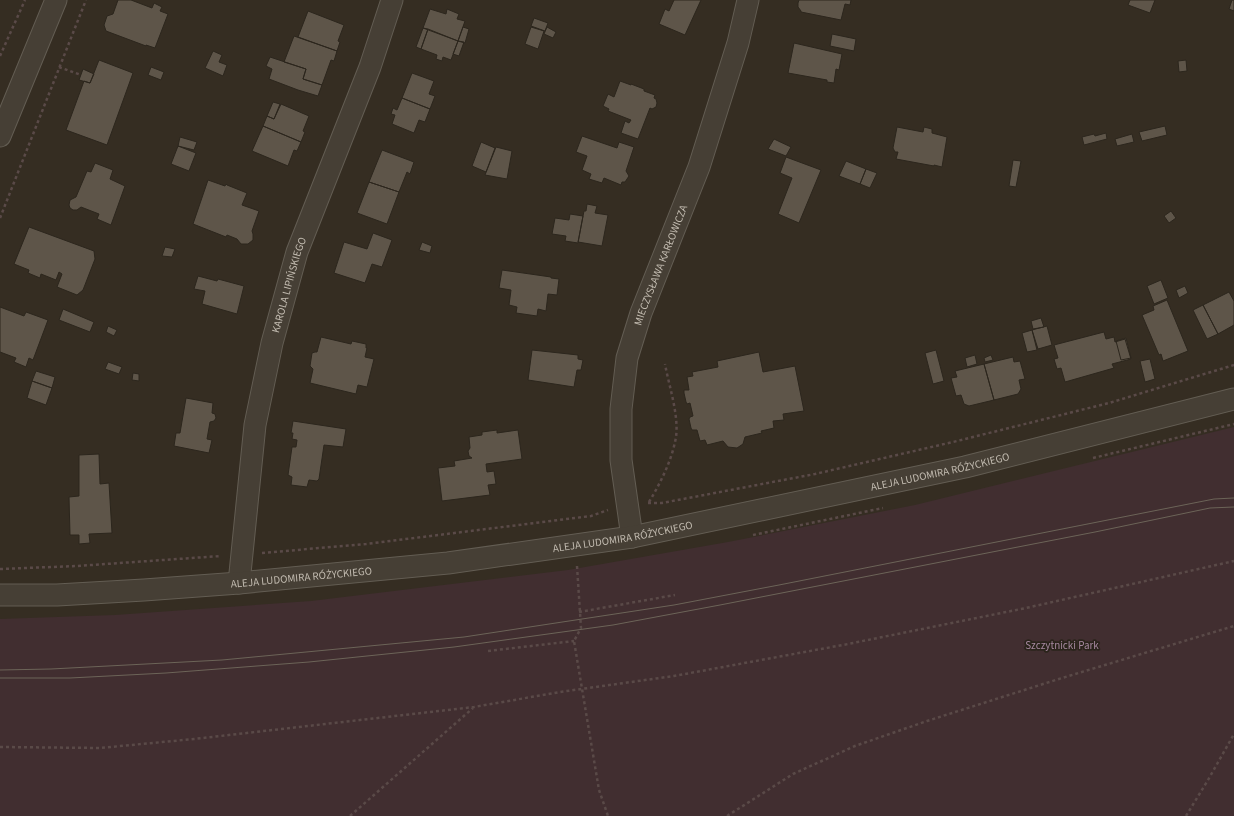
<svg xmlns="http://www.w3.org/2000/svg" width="1234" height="816" viewBox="0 0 1234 816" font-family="'Source Sans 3',sans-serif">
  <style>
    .green { fill: #412e30 }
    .building { fill: #5e5549; stroke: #2c261d }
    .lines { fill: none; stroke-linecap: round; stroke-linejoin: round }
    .minor-casing { stroke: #635d53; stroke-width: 23 }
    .path { stroke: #5a4a48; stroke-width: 2.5; stroke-dasharray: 3 3; stroke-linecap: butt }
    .minor { stroke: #463f35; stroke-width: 21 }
    .tram { stroke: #6c6458; stroke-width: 1 }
    .labels { text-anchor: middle; stroke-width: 3.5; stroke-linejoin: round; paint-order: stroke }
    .street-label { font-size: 11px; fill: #c2bbb0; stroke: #2a241b }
    .park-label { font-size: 11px; fill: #a6889f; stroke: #2a241b }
  </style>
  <rect width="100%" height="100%" fill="#352d22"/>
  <path class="green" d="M 1234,427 L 1234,816 L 0,816 L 0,619 L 115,615 L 311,601 L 568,570 L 728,542 L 915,505 Z"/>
  <path class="building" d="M 118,0 L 131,0 L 152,8 L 154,3 L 162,7 L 160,11 L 168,14 L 155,48 L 146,45 L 146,46 L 106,31 L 104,25 L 107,16 L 113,14 Z
    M 674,0 L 701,0 L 685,35 L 659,24 L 665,9 L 669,11 Z
    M 799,0 L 851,0 L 850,5 L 845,4 L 841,20 L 801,12 L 801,11 L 798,7 L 798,3 Z
    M 1130,0 L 1155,0 L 1150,13 L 1128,5 Z
    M 1232,0 L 1234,0 L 1234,11 L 1229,9 Z
    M 430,9 L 446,14 L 447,9 L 459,14 L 457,19 L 465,21 L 458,41 L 423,28 Z
    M 308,11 L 344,25 L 338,41 L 340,42 L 337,51 L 298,37 Z
    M 534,18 L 548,23 L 545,31 L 531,26 Z
    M 463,27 L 469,29 L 465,43 L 458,41 Z
    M 531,27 L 544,31 L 538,49 L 525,44 Z
    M 547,27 L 556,32 L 553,38 L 544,34 Z
    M 423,28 L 428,29 L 421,49 L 416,47 Z
    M 428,29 L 458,41 L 451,60 L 443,57 L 442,61 L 436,59 L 437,55 L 421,49 Z
    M 832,34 L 856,39 L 854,51 L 830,46 Z
    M 294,36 L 337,51 L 334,61 L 331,60 L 322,85 L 303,79 L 306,69 L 284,62 Z
    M 458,41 L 464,42 L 459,56 L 453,54 Z
    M 794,43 L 842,54 L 839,70 L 836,69 L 834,83 L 827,82 L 827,80 L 788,73 Z
    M 213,51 L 222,55 L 219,62 L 227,65 L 223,76 L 205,68 Z
    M 270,57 L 306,69 L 303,79 L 322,85 L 318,96 L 298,90 L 269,79 L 272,69 L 266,66 Z
    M 99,60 L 133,73 L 107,145 L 66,130 L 84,81 L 90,83 Z
    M 1186,60 L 1187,71 L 1179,72 L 1178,61 Z
    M 151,67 L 164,72 L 161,80 L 148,75 Z
    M 83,69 L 94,74 L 90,83 L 79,80 Z
    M 412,73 L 434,81 L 429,94 L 435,96 L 430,109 L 402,98 Z
    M 620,81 L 631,85 L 631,84 L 644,89 L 644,91 L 655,95 L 654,98 L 656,99 L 657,103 L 656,107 L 652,109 L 650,108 L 638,139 L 621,133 L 625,121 L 629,123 L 631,120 L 608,111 L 609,109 L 603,106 L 608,94 L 614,97 Z
    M 402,98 L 430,109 L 425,122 L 419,120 L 414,133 L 392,124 L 395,115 L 391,114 L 393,108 L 397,110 Z
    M 273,102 L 280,104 L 274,119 L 267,116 Z
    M 281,104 L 309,116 L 303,131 L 305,132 L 301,142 L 263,126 L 267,116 L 274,119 Z
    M 263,126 L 301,142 L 297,151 L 294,150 L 288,166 L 252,151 Z
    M 1165,126 L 1167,135 L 1142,141 L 1139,132 Z
    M 897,127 L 923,132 L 924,127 L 932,129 L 932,133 L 947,137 L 942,167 L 934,165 L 934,166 L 896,159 L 898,152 L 895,152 L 893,148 Z
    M 1106,133 L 1107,139 L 1084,145 L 1082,137 L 1094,134 L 1095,136 Z
    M 1132,134 L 1134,142 L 1117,146 L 1115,139 Z
    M 582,136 L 617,148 L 619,142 L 634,147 L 626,171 L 629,176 L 625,182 L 622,182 L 621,185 L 604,178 L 602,183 L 589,179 L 591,174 L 582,170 L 587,156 L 576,152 Z
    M 180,137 L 197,142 L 194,150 L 178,146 Z
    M 774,139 L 791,147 L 786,156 L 768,149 Z
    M 481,142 L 495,148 L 486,172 L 472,166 Z
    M 178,146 L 196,153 L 189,171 L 171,164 Z
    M 496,147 L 512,151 L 507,179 L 485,175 Z
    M 382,150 L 414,162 L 410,174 L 407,172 L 399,192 L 369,182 Z
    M 786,157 L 821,170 L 799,223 L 778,214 L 792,178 L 780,173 Z
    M 1013,160 L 1021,161 L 1016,187 L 1009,186 Z
    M 846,161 L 866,169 L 860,184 L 839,176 Z
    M 95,163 L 113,170 L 110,179 L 125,186 L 111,225 L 97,219 L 99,214 L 81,207 L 77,210 L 73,210 L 70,208 L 69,205 L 70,200 L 76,197 L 87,171 L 91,172 Z
    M 866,169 L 877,173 L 870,188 L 860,184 Z
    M 208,180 L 225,186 L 226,184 L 227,185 L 247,193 L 242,205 L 259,211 L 252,231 L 253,234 L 253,240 L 248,244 L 241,244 L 237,239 L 227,235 L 226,237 L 193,224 Z
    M 369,182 L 399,192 L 387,224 L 357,213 Z
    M 587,204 L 597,206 L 595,213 L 608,215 L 602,246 L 578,242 L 584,211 L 586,211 Z
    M 1171,211 L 1176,218 L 1169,223 L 1164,216 Z
    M 570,214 L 583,216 L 578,243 L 565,241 L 566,236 L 552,234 L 555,218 L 569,220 Z
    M 29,227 L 94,251 L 95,259 L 83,290 L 77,295 L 57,287 L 62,274 L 59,272 L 56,280 L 41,274 L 40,278 L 28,273 L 29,270 L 14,264 Z
    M 373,233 L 392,240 L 382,267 L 372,264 L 365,283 L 334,273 L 344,242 L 367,249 Z
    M 422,242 L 432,246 L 430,253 L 419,250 Z
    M 165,247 L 175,249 L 172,257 L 162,256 Z
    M 502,270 L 551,277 L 551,278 L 559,279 L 557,295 L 548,294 L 546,311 L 538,309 L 537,316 L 516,313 L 517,307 L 509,305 L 511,290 L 499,288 Z
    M 198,276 L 217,281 L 218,279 L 244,286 L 237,314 L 202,304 L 205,291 L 194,289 Z
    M 1161,280 L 1168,298 L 1154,304 L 1147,286 Z
    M 1185,286 L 1188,293 L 1179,298 L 1176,290 Z
    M 1229,292 L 1234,301 L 1234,325 L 1218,334 L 1203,305 Z
    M 1167,300 L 1188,351 L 1163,361 L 1161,354 L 1159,355 L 1142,315 L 1154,310 L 1153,306 Z
    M 1203,305 L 1218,334 L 1207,339 L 1193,310 Z
    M 0,307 L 24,316 L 26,312 L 48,320 L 33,360 L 29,358 L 26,367 L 14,362 L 16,358 L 0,352 Z
    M 63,309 L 94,322 L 90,332 L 59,320 Z
    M 1041,318 L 1044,327 L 1033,329 L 1031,321 Z
    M 108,326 L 117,330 L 114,336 L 106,332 Z
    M 1047,326 L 1052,345 L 1038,349 L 1032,330 Z
    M 1032,330 L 1037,350 L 1027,352 L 1022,333 Z
    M 1104,332 L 1106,339 L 1114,337 L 1115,342 L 1125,339 L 1131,359 L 1112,364 L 1114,368 L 1065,382 L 1061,368 L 1057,369 L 1054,359 L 1058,358 L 1054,345 Z
    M 321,337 L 351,344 L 352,341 L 366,344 L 366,348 L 367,348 L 365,357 L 374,359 L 367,387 L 358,385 L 356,394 L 310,383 L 313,369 L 310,366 L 312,353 L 315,352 L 317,352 Z
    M 1126,338 L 1131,358 L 1121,360 L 1116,341 Z
    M 532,350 L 578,355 L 578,359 L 583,360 L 581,370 L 577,370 L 574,387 L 528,380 Z
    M 936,350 L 944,381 L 933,384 L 925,353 Z
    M 759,352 L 763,372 L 795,366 L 804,411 L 783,414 L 784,420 L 773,421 L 774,428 L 761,431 L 762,433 L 745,437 L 743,444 L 737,448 L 728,447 L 723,441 L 707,445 L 705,440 L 700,441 L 697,430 L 692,430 L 691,428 L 689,419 L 690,417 L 693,416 L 690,403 L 687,404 L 686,402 L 684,393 L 684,390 L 689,390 L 687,377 L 693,376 L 692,372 L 718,367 L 717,361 Z
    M 975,355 L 977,364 L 967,367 L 965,358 Z
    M 991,355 L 993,360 L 985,362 L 984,358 Z
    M 1013,357 L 1014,362 L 1020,361 L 1025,379 L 1019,380 L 1021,389 L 1018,394 L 994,400 L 984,364 Z
    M 1150,359 L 1155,379 L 1145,382 L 1140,361 Z
    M 108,362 L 122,367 L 119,374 L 105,369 Z
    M 984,364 L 994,400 L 969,406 L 964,404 L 961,395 L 956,396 L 951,378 L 957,377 L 955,371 Z
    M 36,371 L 55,377 L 52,388 L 32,381 Z
    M 133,373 L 139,374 L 139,381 L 132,380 Z
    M 32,381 L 52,388 L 46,405 L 27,398 Z
    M 186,398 L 213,403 L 212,413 L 215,414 L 216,418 L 214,421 L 210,422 L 207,439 L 212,440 L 209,453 L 174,446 L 176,433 L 180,433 Z
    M 293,421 L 346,429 L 343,447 L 324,445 L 319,479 L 317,481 L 309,480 L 307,487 L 291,485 L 292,477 L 288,475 L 292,447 L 296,447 L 297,440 L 292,439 L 293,433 L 291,433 Z
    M 497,430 L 497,433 L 518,430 L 522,459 L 486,464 L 487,472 L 494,471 L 496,484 L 488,485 L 490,495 L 442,501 L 438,468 L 455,466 L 454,461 L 472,458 L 469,456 L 468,451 L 470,448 L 469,437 L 482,435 L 482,432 Z
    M 99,454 L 100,484 L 109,483 L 112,533 L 89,534 L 90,543 L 79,544 L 79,535 L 70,535 L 69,497 L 79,496 L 79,455 Z"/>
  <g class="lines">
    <defs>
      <g id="minor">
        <path d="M 0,136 L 56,0"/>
        <path id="s1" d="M 632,537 L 621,460 L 621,409 L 627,358 L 641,313 L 699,167 L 738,43 L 748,0"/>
        <path id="s2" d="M 239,583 L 255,425 L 272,343 L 297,252 L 370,67 L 392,0"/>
        <path id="s3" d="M 0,595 L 57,595 L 144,590 L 239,583 L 448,563 L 632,537 L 965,467 L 1234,399"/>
      </g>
    </defs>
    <use href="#minor" class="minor-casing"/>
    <path class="path" d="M 0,56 L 25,0
      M 59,67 L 81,75
      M 0,218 L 86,0
      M 1093,458 L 1234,424
      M 649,502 C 661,482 672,460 676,437 C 679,415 669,386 665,364
      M 648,503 L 662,503 L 815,474 L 953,442 L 1109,403 L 1234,365
      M 753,535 L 883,508
      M 262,553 L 366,544 L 591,516 L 608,510
      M 577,566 L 581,628 L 574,641 L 575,647 L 599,790 L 608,816
      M 0,569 L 77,566 L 221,556
      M 579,612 L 675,595
      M 488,651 L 574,641
      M 0,747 L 100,748 L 194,739 L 474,707 L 560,692 L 674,676 L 848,644 L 1026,608 L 1234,561
      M 350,816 L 473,708
      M 727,816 L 793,774 L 855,746 L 927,721 L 1062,678 L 1234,626
      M 1186,816 L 1208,780 L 1234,734"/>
    <use href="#minor" class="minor"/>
    <path class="tram" d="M 0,670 L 51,669 L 222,660 L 464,637 L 674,605 L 779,585 L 1214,499 L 1234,498
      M 0,678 L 70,678 L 166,673 L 309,662 L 454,647 L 613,625 L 720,605 L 1095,532 L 1210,508 L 1234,507"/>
  </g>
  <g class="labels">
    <g class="street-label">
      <text dy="4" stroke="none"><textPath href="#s1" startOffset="279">MIECZYSŁAWA KARŁOWICZA</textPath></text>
      <text dy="4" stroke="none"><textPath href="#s2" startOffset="303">KAROLA LIPIŃSKIEGO</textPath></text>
      <text dy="4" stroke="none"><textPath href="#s3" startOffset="950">ALEJA LUDOMIRA RÓŻYCKIEGO</textPath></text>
      <text dy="4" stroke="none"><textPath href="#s3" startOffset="626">ALEJA LUDOMIRA RÓŻYCKIEGO</textPath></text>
      <text dy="4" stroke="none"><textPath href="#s3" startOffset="302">ALEJA LUDOMIRA RÓŻYCKIEGO</textPath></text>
    </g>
    <g class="park-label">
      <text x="1062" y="649">Szczytnicki Park</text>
    </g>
  </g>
</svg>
